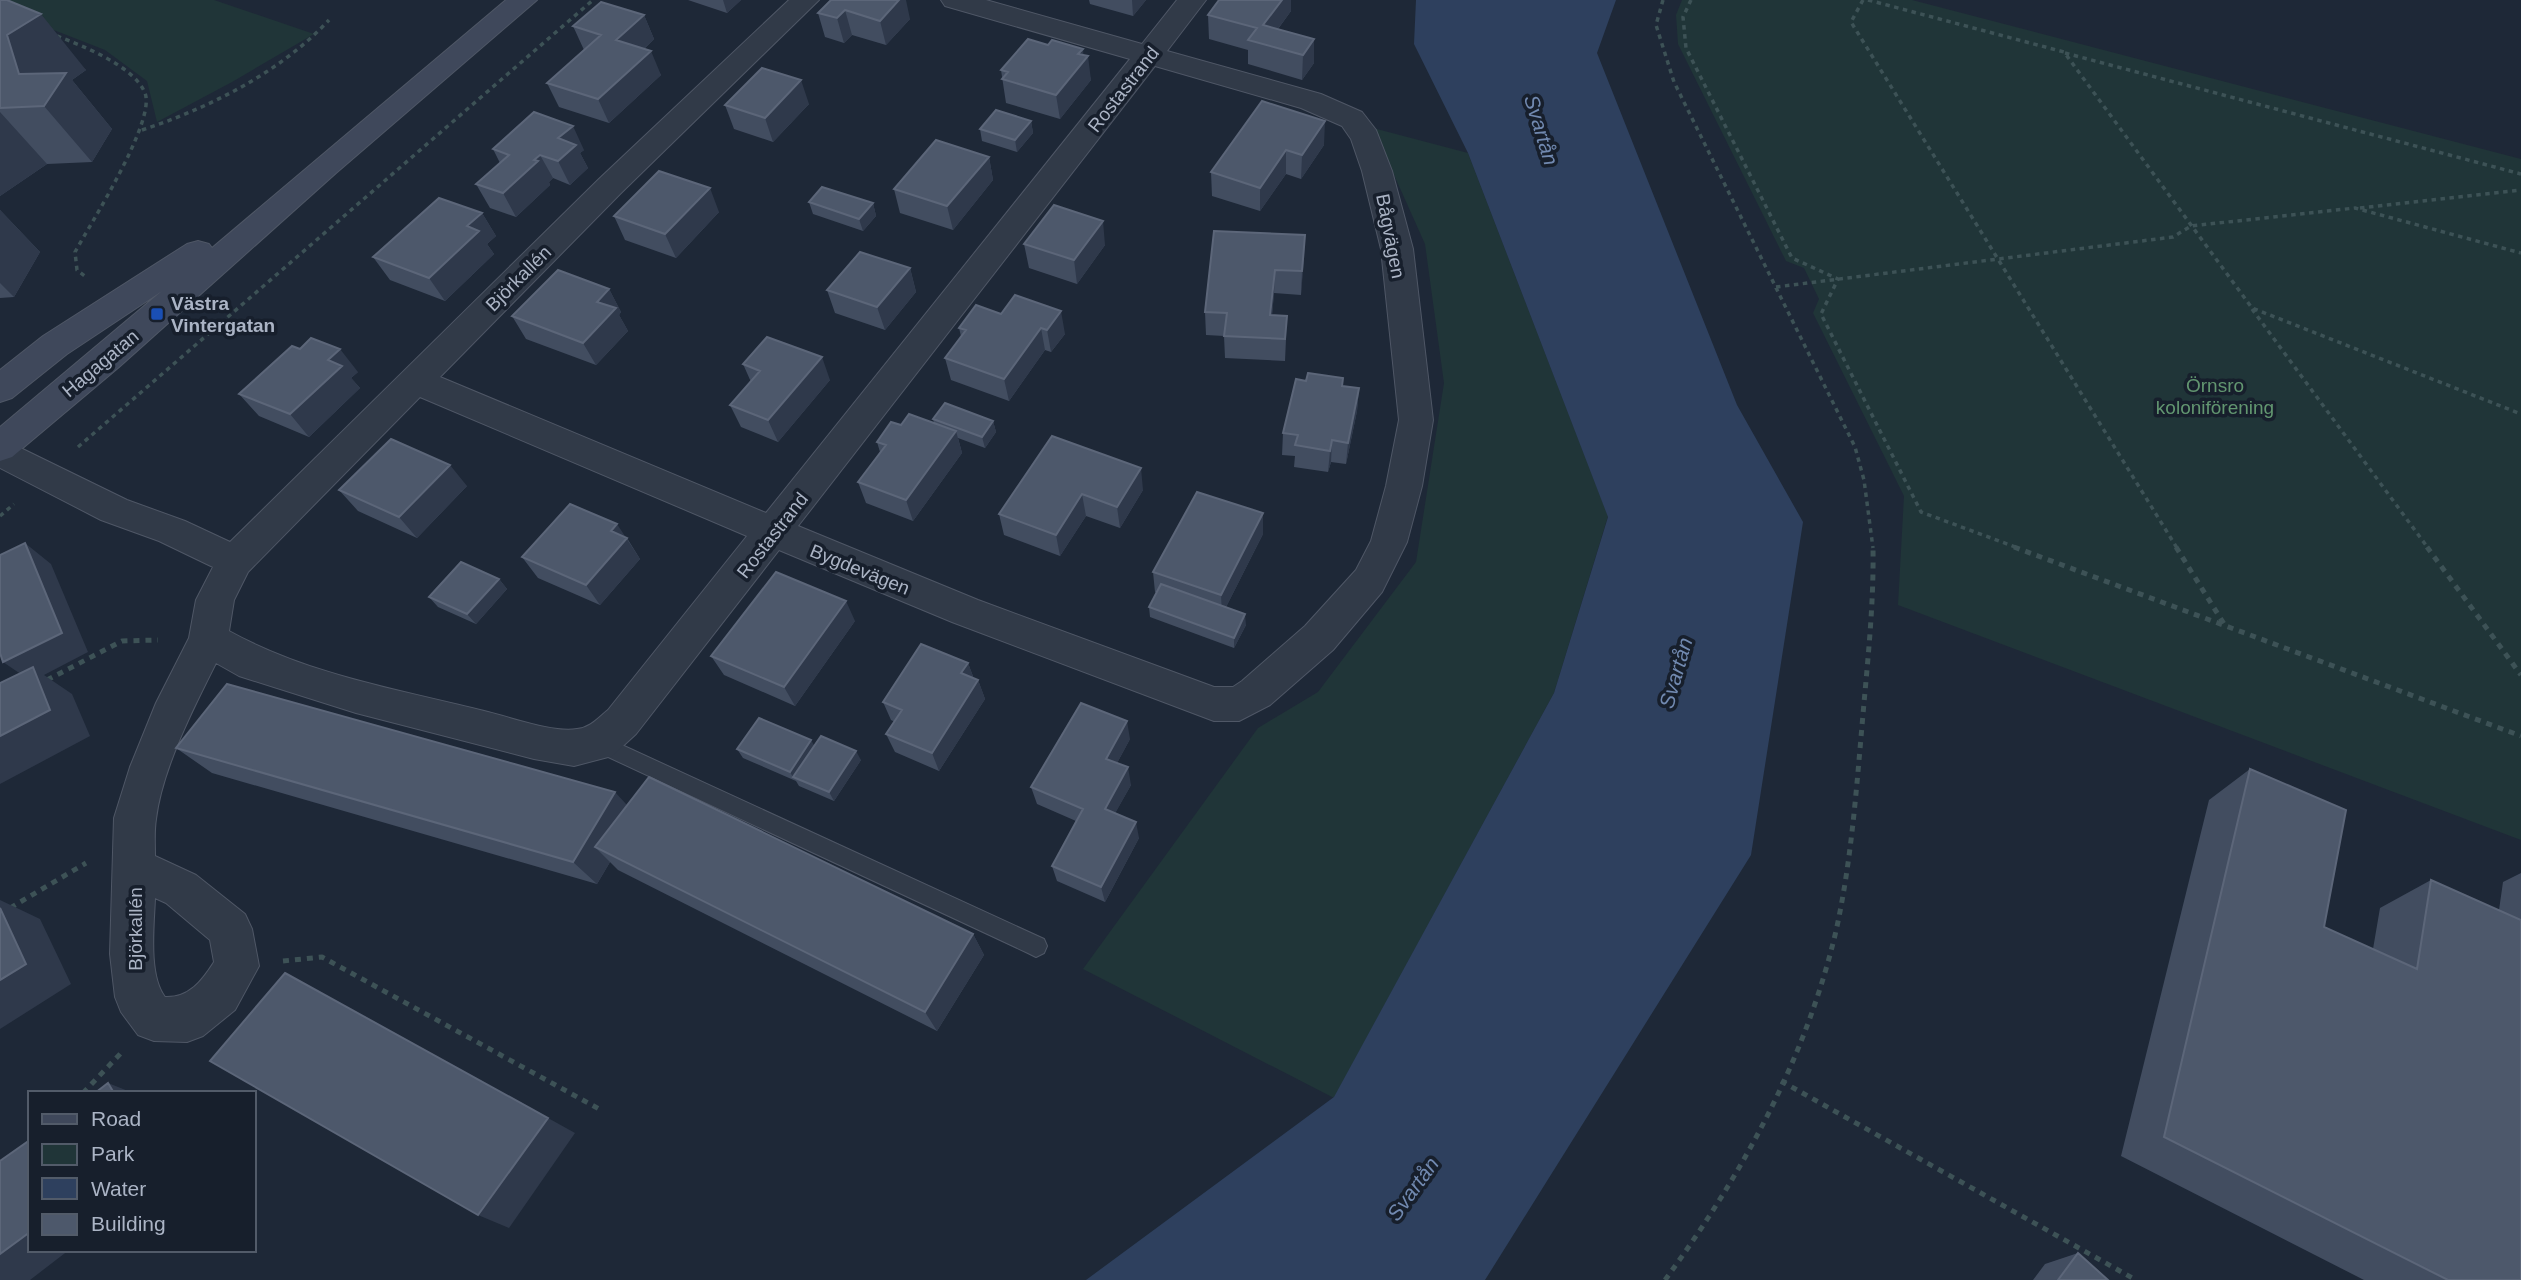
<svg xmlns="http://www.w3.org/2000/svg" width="2521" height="1280" viewBox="0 0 2521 1280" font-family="Helvetica,sans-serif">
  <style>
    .green { fill: #203538 }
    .water { fill: #2e405e }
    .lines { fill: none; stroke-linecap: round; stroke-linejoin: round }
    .lane-casing { stroke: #4f5766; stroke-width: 2 }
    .street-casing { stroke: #4f5766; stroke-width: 2 }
    .secondary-casing { stroke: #4f5766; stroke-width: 2 }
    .path-far1 { stroke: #3d5256; stroke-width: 3.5; stroke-dasharray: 4.5 4.5; stroke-linecap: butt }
    .path { stroke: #3d5256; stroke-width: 5; stroke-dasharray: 6 6; stroke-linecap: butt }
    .lane { fill: #313a48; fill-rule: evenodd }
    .street { fill: #313a48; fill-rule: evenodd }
    .secondary { fill: #3f485b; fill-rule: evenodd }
    .wall { fill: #424d60 }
    .shaded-wall { fill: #2f394b }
    .building { fill: #4d586b; stroke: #5c6679; stroke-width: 2 }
    .transit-dot { fill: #1a4fb4; stroke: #171f2c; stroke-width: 2.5 }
    .labels { text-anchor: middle; stroke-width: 7; stroke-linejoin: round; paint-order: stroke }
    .street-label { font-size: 19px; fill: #abb4c5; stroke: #171f2c }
    .poi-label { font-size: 19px; font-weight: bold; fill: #abb4c5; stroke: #171f2c; text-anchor: start }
    .park-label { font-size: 19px; fill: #629670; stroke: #171f2c }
    .water-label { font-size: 21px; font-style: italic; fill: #7189b0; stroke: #171f2c }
  </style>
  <rect width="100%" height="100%" fill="#1e2837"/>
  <path class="green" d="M 0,0 L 214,0 L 314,34 L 232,82 L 157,122 L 147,81 L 105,50 L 0,9 Z
    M 1682,0 L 1912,0 L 2521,159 L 2521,840 L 1898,605 L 1904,496 L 1813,313 L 1819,299 L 1804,268 L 1786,261 L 1678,44 L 1676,15 Z
    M 1373,128 L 1468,153 L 1608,516 L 1554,693 L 1334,1098 L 1083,969 L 1258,728 L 1318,692 L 1416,562 L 1444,383 L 1425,244 Z"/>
  <path class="water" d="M 1416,0 L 1616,0 L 1597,53 L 1737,405 L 1803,522 L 1751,855 L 1485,1280 L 1086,1280 L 1334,1097 L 1554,693 L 1608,517 L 1468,153 L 1414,44 Z"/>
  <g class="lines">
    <defs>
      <path id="lane" d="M 598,734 L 1044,939 L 1047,946 L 1044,953 L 1036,957 L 1028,953 L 591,749 L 588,743 L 591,737 Z"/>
      <path id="street" d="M 789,0 L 819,0 L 621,193 L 440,377 L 766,513 L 1130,59 L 945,6 L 941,0 L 986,0 L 1142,44 L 1177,0 L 1206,0 L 1167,51 L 1321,94 L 1362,112 L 1376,130 L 1392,171 L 1413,249 L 1433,420 L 1422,486 L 1407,542 L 1382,592 L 1333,650 L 1270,705 L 1239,721 L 1214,721 L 952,622 L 779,550 L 636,734 L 612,756 L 574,766 L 534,759 L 356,713 L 239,676 L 216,663 C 194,707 162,769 156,819 C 154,831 155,844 155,856 L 196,875 L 245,914 L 252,929 L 259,966 L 235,1010 L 203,1036 L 187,1042 L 154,1041 L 138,1035 L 121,1012 L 115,997 L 110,954 L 114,818 L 130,767 L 156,703 L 189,638 L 196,600 L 213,567 L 159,541 L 101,520 L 0,468 L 0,438 L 127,500 L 185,521 L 230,542 L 599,179 ZM 1155,66 L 1301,108 L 1342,126 L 1351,139 L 1362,171 L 1381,249 L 1399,420 L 1386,486 L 1371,541 L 1356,570 L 1305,626 L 1242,681 L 1233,687 L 1214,687 L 978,600 L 798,526 ZM 420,397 L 747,536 L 608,710 C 598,718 590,728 577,729 C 553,733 513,718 488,712 C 401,690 308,675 229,631 L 234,600 L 248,572 ZM 155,898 L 166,903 L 210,940 L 214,962 C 202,981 189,998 165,997 C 148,975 154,925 155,898 Z"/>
      <path id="secondary" d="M 506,0 L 537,0 L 336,173 L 119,367 L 12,457 L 0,461 L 0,427 L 162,291 L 67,354 L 12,398 L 0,402 L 0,370 L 43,336 L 187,244 L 198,241 L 209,244 L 212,248 Z"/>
    </defs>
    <use href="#lane" class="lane-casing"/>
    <use href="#street" class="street-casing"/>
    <use href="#secondary" class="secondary-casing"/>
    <path class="path-far1" d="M 1663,0 L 1656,25 L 1674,82 L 1855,447 L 1864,480 L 1873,548
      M 1691,0 L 1683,17 L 1686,48 L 1792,258 L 1838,279 L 1821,314 L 1921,512 L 2018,548
      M 1863,0 L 1851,22 L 2177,548
      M 1868,0 L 2064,52 L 2252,308 L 2521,414
      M 57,36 C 83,46 134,66 145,93 C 156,121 91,223 75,252 L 77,270 L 86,277
      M 2065,53 L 2521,174
      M 142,130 C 209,108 281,72 329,20
      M 2360,208 L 2521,190
      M 1776,287 L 2173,237 L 2191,226 L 2355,208 L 2521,253
      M 2252,309 L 2428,548
      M 78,447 L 593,0
      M 0,516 L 14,504"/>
    <path class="path" d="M 2014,547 L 2521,736
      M 2176,547 L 2224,624
      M 2427,547 L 2521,675
      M 47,680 L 122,641 L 158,640
      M 0,914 L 86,863
      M 283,961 L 322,957 L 601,1110
      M 1781,1081 L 2136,1280
      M 83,1093 L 122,1052
      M 1665,1280 C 1742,1175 1806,1059 1836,931 C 1851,863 1856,794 1862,726 C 1867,666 1874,607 1873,547"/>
    <use href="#lane" class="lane"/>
    <use href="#street" class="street"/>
    <use href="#secondary" class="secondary"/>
  </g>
  <path class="wall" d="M 0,0 L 86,70 L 72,80 L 112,129 L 92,162 L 47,164 L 0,196 Z
    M 688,0 L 741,0 L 727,13 Z
    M 831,0 L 910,19 L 886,45 L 852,35 L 844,43 L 825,37 L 818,13 Z
    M 1089,0 L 1146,0 L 1133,16 L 1090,4 Z
    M 1219,0 L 1291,0 L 1291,11 L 1278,29 L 1314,63 L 1302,80 L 1248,64 L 1248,50 L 1209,39 L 1208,15 Z
    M 644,15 L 654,39 L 644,49 L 661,75 L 609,123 L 559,107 L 547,83 L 584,50 L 573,26 Z
    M 1084,55 L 1091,80 L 1060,119 L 1006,103 L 1001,70 Z
    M 1262,101 L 1324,145 L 1301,179 L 1286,174 L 1260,211 L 1212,196 L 1211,172 Z
    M 809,104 L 773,142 L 734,129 L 725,105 Z
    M 1031,121 L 1033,133 L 1017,152 L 982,141 L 980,129 Z
    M 493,149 L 584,150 L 580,153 L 588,168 L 570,185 L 553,178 L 549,182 L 550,185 L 516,217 L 490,208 L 476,184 L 500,163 Z
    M 989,157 L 993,180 L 953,230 L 900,213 L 894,189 Z
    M 809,202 L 873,203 L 876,216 L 863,231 L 813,214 Z
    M 0,210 L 40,252 L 14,297 L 0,298 Z
    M 719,212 L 676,258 L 625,240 L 614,216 Z
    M 482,213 L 496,236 L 487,244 L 494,254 L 445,301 L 390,280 L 373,257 Z
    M 1305,235 L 1301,295 L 1274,293 L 1272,315 L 1286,339 L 1285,361 L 1225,358 L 1224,336 L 1206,335 L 1205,312 Z
    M 1024,244 L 1105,245 L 1077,284 L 1029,268 Z
    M 910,268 L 916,292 L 885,330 L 835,313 L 827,290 Z
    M 609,289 L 621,312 L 619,315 L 628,331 L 596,365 L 526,339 L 512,316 Z
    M 1001,314 L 1065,334 L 1051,352 L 1045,350 L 1009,401 L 951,380 L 945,358 L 961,336 L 959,328 Z
    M 743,364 L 830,380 L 778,442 L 741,427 L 730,405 L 751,382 Z
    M 358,372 L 351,378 L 360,388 L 309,437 L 259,416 L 239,394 Z
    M 1343,378 L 1343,386 L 1359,388 L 1357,411 L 1346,464 L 1331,462 L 1328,472 L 1294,467 L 1295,456 L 1282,455 L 1283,433 L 1306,381 Z
    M 933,419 L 993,421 L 996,432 L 985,448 L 958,438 L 962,453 L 913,521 L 866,503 L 858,482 L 880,452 L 877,442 L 901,425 L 934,423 Z
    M 1052,436 L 1143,490 L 1120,528 L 1086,516 L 1060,556 L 1004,535 L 999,514 Z
    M 467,486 L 417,538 L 358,511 L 339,490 Z
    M 1263,534 L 1226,607 L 1246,625 L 1234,648 L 1150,617 L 1149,607 L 1157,593 L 1155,592 L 1153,572 Z
    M 625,537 L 627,538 L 640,559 L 600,605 L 538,578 L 522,557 Z
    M 499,579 L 507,589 L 476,624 L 438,607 L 429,597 Z
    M 855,621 L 795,706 L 724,675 L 711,656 Z
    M 968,663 L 974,679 L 978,680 L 985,699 L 939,771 L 895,752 L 886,734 L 895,722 L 891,720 L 883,702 Z
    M 1130,739 L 1117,763 L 1131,785 L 1115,813 L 1139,838 L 1105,902 L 1057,881 L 1052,866 L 1076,821 L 1037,804 L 1031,787 Z
    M 814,746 L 861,760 L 834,801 L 799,786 L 796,781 L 743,758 L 737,749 Z
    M 176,748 L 627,805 L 973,934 L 984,955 L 937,1031 L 618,870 L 610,862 L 597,884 L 212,773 Z
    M 2250,769 L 2324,927 L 2373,949 L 2380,908 L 2431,880 L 2499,910 L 2503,882 L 2521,873 L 2521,1280 L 2364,1280 L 2121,1156 L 2209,800 Z
    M 2078,1253 L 2108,1280 L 2033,1280 L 2045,1264 Z"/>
  <path class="shaded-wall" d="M 723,0 L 741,0 L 727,13 Z
    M 899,0 L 906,0 L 910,19 L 886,45 L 880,21 Z
    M 1132,0 L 1146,0 L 1133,16 Z
    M 1282,0 L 1291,0 L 1291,11 L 1266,45 L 1263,25 Z
    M 845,10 L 852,35 L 844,43 L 837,18 Z
    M 41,14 L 86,70 L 72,80 L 112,129 L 92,162 L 44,106 L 19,74 L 7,35 Z
    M 644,15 L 654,39 L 627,64 L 616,40 Z
    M 1314,39 L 1314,63 L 1302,80 L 1303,55 Z
    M 1083,49 L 1084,61 L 1088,56 L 1091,80 L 1060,119 L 1056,95 L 1078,54 Z
    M 651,51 L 661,75 L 609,123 L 598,99 Z
    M 801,80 L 809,104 L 773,142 L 765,118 Z
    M 0,112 L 47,164 L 0,196 Z
    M 1031,121 L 1033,133 L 1017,152 L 1015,140 Z
    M 1325,121 L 1324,145 L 1301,179 L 1302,155 Z
    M 573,126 L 584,150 L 580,153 L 588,168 L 570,185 L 558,161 L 558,138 Z
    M 1286,150 L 1286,174 L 1260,211 L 1260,188 Z
    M 540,155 L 553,178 L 549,182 L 550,185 L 516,217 L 503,193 Z
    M 989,157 L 993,180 L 953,230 L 947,206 Z
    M 710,188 L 719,212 L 676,258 L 665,234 Z
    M 873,203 L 876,216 L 863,231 L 859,219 Z
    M 0,210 L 40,252 L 14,297 L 0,283 Z
    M 482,213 L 496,236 L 487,244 L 494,254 L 445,301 L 429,278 L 467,226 Z
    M 1103,221 L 1105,245 L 1077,284 L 1074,260 Z
    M 1305,235 L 1304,259 L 1301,295 L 1302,271 Z
    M 910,268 L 916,292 L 885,330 L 877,307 Z
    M 1275,270 L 1274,293 L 1270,338 L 1270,315 Z
    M 609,289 L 621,312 L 619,315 L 628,331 L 596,365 L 583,343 L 597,302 Z
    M 1061,311 L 1065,334 L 1051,352 L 1047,330 Z
    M 1041,328 L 1045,350 L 1009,401 L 1004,379 Z
    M 340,349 L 358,372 L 351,378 L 360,388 L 309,437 L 290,414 L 328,360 Z
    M 822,357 L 830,380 L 778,442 L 768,420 Z
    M 1359,388 L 1357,411 L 1346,464 L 1348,443 Z
    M 993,421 L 996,432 L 985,448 L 982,437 Z
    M 956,431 L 962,453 L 913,521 L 906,500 Z
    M 1332,440 L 1331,462 L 1328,472 L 1330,451 Z
    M 450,465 L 467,486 L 417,538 L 399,517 Z
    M 1141,468 L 1143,490 L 1120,528 L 1117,507 Z
    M 1082,494 L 1086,516 L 1060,556 L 1056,535 Z
    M 1263,513 L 1263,534 L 1222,615 L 1221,595 Z
    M 617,524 L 640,559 L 600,605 L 586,585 L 611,531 Z
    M 25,543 L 51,564 L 88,652 L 44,675 L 72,694 L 90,736 L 0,784 L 0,736 L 31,681 L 3,662 Z
    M 499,579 L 507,589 L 476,624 L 467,614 Z
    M 846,601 L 855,621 L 795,706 L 784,687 Z
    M 1245,614 L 1246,625 L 1234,648 L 1234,638 Z
    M 968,663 L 975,682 L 961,673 Z
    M 978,680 L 985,699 L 939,771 L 932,753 Z
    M 1127,721 L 1130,739 L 1110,776 L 1106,759 Z
    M 811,740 L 817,750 L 793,777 L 795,781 L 790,772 Z
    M 856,751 L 861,760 L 834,801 L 829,792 Z
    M 1128,767 L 1131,785 L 1108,826 L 1105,809 Z
    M 615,792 L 637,816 L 595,847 L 610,862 L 597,884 L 573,862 Z
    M 1136,822 L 1139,838 L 1105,902 L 1101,887 Z
    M 0,900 L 40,919 L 71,984 L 0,1029 Z
    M 973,934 L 984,955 L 937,1031 L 925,1012 Z
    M 108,1083 L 133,1093 L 114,1093 Z
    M 548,1118 L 575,1133 L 509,1228 L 478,1215 Z
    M 30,1232 L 30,1250 L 69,1250 L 30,1280 L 0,1280 L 0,1254 Z"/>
  <path class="building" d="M 0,0 L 7,0 L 41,14 L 7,35 L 19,74 L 66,73 L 44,106 L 0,108 Z
    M 831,0 L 899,0 L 880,21 L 845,10 L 837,18 L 818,13 Z
    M 1219,0 L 1282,0 L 1263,25 L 1314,39 L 1303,55 L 1248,40 L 1257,28 L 1208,15 Z
    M 601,2 L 644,15 L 616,40 L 651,51 L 598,99 L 547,83 L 601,35 L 573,26 Z
    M 1028,39 L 1048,45 L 1052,40 L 1083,49 L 1078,54 L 1088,56 L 1056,95 L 1002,79 L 1008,72 L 1001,70 Z
    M 762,68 L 801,80 L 765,118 L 725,105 Z
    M 1262,101 L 1325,121 L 1302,155 L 1286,150 L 1260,188 L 1211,172 Z
    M 996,110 L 1031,121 L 1015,140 L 980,129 Z
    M 534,112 L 573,126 L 558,138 L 576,145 L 558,161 L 540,155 L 534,160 L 538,161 L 503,193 L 476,184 L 509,155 L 493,149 Z
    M 936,140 L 989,157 L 947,206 L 894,189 Z
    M 659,171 L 710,188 L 665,234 L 614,216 Z
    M 822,187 L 873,203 L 859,219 L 809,202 Z
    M 439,198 L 482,213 L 467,226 L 479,231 L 429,278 L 373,257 Z
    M 1054,205 L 1103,221 L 1074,260 L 1024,244 Z
    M 1214,231 L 1305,235 L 1302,271 L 1275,270 L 1270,315 L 1287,316 L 1285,339 L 1224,336 L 1227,313 L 1205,312 Z
    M 860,252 L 910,268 L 877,307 L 827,290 Z
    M 558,270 L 609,289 L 597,302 L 616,308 L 583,343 L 512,316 Z
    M 1015,295 L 1061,311 L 1047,330 L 1041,328 L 1004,379 L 945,358 L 966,330 L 959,328 L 976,305 L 1001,314 Z
    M 767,337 L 822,357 L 768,420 L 730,405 L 760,371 L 743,364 Z
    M 311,338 L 340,349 L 328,360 L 342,366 L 290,414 L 239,394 L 292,346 L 300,349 Z
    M 1308,373 L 1343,378 L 1342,386 L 1359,388 L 1348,443 L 1332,440 L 1330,451 L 1295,445 L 1298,435 L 1283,433 L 1296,379 L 1306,381 Z
    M 945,403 L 993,421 L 982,437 L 933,419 Z
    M 909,414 L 956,431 L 906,500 L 858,482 L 886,445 L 877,442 L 891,422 L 901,425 Z
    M 1052,436 L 1141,468 L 1117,507 L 1082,494 L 1056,535 L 999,514 Z
    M 391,439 L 450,465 L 399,517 L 339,490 Z
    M 1197,492 L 1263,513 L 1221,595 L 1153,572 Z
    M 570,504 L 617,524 L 611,531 L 627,538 L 586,585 L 522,557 Z
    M 25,543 L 62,633 L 3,662 L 0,653 L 0,555 Z
    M 461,562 L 499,579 L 467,614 L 429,597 Z
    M 776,572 L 846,601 L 784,687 L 711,656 Z
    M 1161,584 L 1245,614 L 1234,638 L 1149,607 Z
    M 921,644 L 968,663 L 961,673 L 978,680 L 932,753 L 886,734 L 902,710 L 883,702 Z
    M 33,667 L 50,710 L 0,736 L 0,683 Z
    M 227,684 L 615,792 L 573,862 L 176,748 Z
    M 1081,703 L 1127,721 L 1106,759 L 1128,767 L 1105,809 L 1136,822 L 1101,887 L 1052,866 L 1083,809 L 1031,787 Z
    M 759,718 L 811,740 L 790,772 L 737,749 Z
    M 821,736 L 856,751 L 829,792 L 793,777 Z
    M 2250,769 L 2346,810 L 2324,927 L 2417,969 L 2431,880 L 2521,920 L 2521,1280 L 2448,1280 L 2164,1137 Z
    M 649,777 L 973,934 L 925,1012 L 595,847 Z
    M 0,908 L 26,964 L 0,980 Z
    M 285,973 L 548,1118 L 478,1215 L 210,1061 Z
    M 108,1083 L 114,1093 L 95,1093 Z
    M 30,1140 L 30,1232 L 0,1254 L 0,1161 Z
    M 2078,1253 L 2108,1280 L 2058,1280 Z"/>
  <rect class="transit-dot" x="150" y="307" width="14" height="14" rx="3.5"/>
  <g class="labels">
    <g class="street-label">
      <text transform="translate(1123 89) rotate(-52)" y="7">Rostastrand</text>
      <text transform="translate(1391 236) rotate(79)" y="7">Bågvägen</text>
      <text transform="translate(518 278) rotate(-45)" y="7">Björkallén</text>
      <text transform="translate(100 363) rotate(-40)" y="7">Hagagatan</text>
      <text transform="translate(772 535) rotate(-52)" y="7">Rostastrand</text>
      <text transform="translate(860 569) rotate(22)" y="7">Bygdevägen</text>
      <text transform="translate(135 929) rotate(-90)" y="7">Björkallén</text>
    </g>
    <g class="poi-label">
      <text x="171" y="310">Västra<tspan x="171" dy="22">Vintergatan</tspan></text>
    </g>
    <g class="park-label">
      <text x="2215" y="392">Örnsro<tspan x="2215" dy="22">koloniförening</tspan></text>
    </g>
    <g class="water-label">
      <text transform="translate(1541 130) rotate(73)" y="7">Svartån</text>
      <text transform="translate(1676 673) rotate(-74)" y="7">Svartån</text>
      <text transform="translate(1413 1189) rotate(-54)" y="7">Svartån</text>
    </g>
  </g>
  <rect x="28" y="1091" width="228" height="161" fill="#171f2c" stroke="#525b69" stroke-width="2"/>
  <rect x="42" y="1114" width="35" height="10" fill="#3f485b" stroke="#525b69" stroke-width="2"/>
  <text x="91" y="1126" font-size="21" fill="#abb4c5">Road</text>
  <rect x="42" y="1144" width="35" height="21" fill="#203538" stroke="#525b69" stroke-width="2"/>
  <text x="91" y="1161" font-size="21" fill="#abb4c5">Park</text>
  <rect x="42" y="1178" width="35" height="21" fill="#2e405e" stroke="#525b69" stroke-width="2"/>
  <text x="91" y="1196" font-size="21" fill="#abb4c5">Water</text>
  <rect x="42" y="1214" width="35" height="21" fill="#4d586b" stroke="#525b69" stroke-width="2"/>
  <text x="91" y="1231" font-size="21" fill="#abb4c5">Building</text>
</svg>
